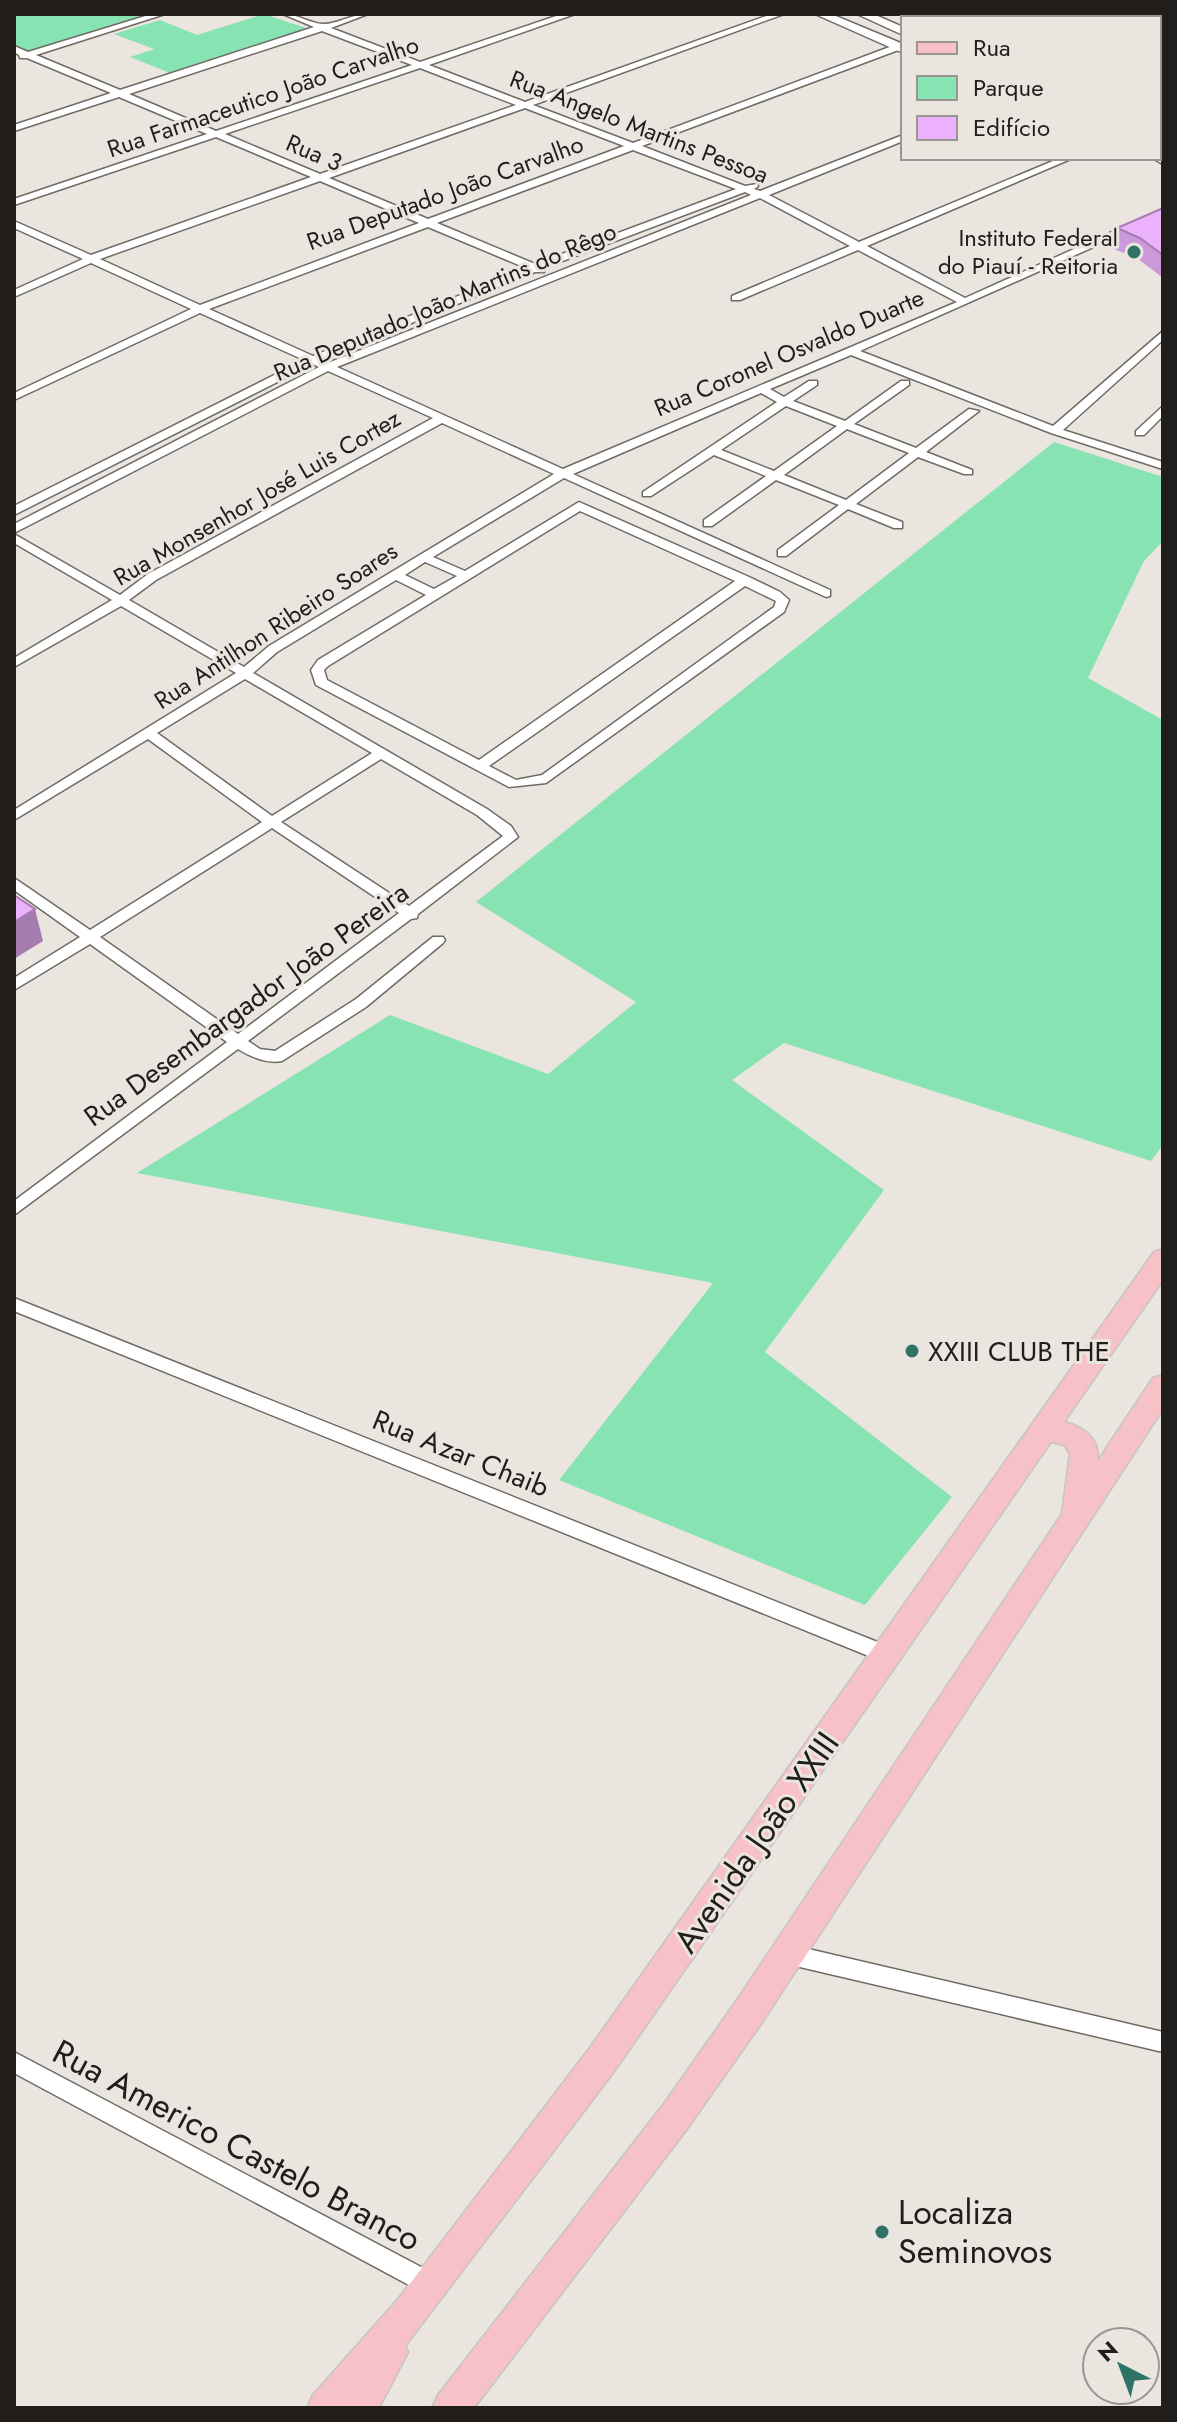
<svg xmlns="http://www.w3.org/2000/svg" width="1177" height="2422" viewBox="0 0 1177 2422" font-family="Jost,sans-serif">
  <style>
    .green { fill: #88e3b3 }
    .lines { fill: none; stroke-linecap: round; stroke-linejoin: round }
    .minor-casing { stroke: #706a65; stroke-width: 3 }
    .tertiary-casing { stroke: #706a65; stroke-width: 3 }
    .primary-casing { stroke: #c5c4c4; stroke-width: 3 }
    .minor { fill: #fff; fill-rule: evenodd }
    .tertiary { fill: #fff; fill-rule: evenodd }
    .primary { fill: #f7c2c7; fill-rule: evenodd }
    .wall { fill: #cb98d9 }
    .shaded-wall { fill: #a57cb0 }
    .building { fill: #ecb1fc; stroke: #a57cb0; stroke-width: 2 }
    .poi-dot { fill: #2f7366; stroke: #ebe5df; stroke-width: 3 }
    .labels { text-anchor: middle; stroke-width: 6; stroke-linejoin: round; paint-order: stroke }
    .far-street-label { font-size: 24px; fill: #201d1b; stroke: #ebe5df }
    .far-poi-label { font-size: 24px; fill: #201d1b; stroke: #ebe5df; text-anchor: end }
    .street-label { font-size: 28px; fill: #201d1b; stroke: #ebe5df }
    .poi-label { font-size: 28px; fill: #201d1b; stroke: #ebe5df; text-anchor: start }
    .near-street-label { font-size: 34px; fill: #201d1b; stroke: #ebe5df }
    .near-poi-label { font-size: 34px; fill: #201d1b; stroke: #ebe5df; text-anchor: start }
  </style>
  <rect width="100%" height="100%" fill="#ebe5df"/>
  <path class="green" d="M 14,14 L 153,14 L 26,53 L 14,47 Z
    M 264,14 L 309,29 L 170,73 L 130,57 L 154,49 L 114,34 L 160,20 L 197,35 Z
    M 1054,442 L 1163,477 L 1163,541 L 1144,561 L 1088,678 L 1163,720 L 1163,1145 L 1151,1161 L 784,1043 L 732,1080 L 884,1190 L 765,1352 L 952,1497 L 865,1605 L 559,1480 L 713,1283 L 137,1173 L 390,1015 L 548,1074 L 636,1002 L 476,902 Z"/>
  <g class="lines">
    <defs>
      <path id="minor" d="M 152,14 L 165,14 L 36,55 L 120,90 L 314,27 L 283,14 C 298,14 309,23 322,24 C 335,25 352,14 368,14 L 331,28 L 420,62 L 562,14 L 575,14 L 429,65 L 525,102 L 772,14 L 784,14 L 533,105 L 633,143 L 895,45 L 901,45 L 901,49 L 642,146 L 745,186 L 757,184 L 758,186 L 754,189 L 760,191 L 903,135 L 903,141 L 769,195 L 859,242 L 1060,158 L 1073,158 L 867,246 L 965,298 L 1163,209 L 1163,216 L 860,351 L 1053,426 L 1163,331 L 1163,340 L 1063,430 L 1163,462 L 1163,469 L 1051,433 L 851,355 L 770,389 L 784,397 L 809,381 L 817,381 L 817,385 L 793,401 L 845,421 L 901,381 L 909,381 L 909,385 L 854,424 L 916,448 L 969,409 L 979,411 L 926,452 L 972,470 L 972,474 L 964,474 L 918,457 L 856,504 L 902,522 L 902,528 L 894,528 L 848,509 L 786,556 L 778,556 L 778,550 L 839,505 L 776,480 L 712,526 L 704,526 L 704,520 L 766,476 L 714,455 L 651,496 L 643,496 L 643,492 L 777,402 L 761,393 L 573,474 L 830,590 L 830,596 L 826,597 L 564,478 L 433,557 L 465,571 L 579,502 L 749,577 L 780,592 L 789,600 L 784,612 L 546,783 L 509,787 L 316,685 L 311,670 L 318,660 L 426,595 L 396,580 L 277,652 L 253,673 L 487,809 L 511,826 L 518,837 L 418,914 L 417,918 L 411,919 L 248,1041 L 260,1049 L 275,1051 L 356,999 L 433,937 L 443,937 L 445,940 L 443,943 L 366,1007 L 282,1061 C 267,1064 251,1057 238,1049 L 14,1215 L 14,1201 L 227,1042 L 90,944 L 14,990 L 14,978 L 80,937 L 14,890 L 14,878 L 90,930 L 262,822 L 148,739 L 14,820 L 14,810 L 236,673 L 121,606 L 14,667 L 14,658 L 112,600 L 14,543 L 14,534 L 120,595 L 148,574 L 433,418 L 328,371 L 14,533 L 14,524 L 319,367 L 313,364 L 14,515 L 14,506 L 304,360 L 200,313 L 14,400 L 14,393 L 191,309 L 91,263 L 14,297 L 14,290 L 83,259 L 14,228 L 14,221 L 91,255 L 311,177 L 216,137 L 14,205 L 14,199 L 207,134 L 119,97 L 14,131 L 14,125 L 111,93 L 27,58 L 20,58 L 19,55 L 14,52 L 14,46 L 28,52 ZM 322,31 L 412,65 L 216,131 L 129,94 ZM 420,68 L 516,105 L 320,174 L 225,134 ZM 525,108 L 624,146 L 428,219 L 329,178 ZM 633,150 L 736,189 L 535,264 L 437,223 ZM 320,181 L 419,223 L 200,305 L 100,259 ZM 745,192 L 751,195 L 328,363 L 322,360 L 535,272 L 544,272 L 544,268 ZM 760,198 L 850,246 L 732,296 L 732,300 L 740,300 L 858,250 L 957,302 L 563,469 L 337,367 ZM 428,227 L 526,268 L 313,356 L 209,309 ZM 786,406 L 837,426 L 774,471 L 721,450 ZM 442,423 L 554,474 L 269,646 L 244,667 L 129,600 L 156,580 ZM 847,429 L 909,453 L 846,500 L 784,475 ZM 580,511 L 735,581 L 479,760 L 327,680 L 324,670 L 328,666 ZM 425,562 L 457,576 L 434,589 L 405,575 ZM 745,586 L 776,601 L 774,607 L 542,775 L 516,780 L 489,766 ZM 245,679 L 372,753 L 272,816 L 157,733 ZM 381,759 L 477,815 L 503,836 L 409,906 L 281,822 ZM 272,828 L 399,913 L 238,1034 L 100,937 Z
        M 1017,14 L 1029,14 L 1035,18 L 1023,18 Z
        M 1136,14 L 1146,14 L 1143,18 L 1133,18 Z
        M 1163,406 L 1163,416 L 1144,435 L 1136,435 L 1136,431 Z
        M 14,1298 L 895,1649 L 897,1655 L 895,1661 L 888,1663 L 881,1661 L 14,1311 Z
        M 787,1944 L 1163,2032 L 1163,2052 L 787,1964 L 780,1961 L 777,1954 L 780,1947 Z
        M 14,2052 L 438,2276 L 441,2284 L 438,2292 L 430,2295 L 422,2292 L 14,2073 Z"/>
      <path id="tertiary" d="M 815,14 L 831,14 L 903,44 L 903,53 Z
        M 857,14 L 873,14 L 903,27 L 903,35 Z
        M 1159,135 L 1163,136 L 1163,145 L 1159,144 Z
        M 1159,154 L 1163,155 L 1163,164 L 1152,158 L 1159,158 Z"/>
      <path id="primary" d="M 1163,1249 L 1163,1280 L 1064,1422 C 1084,1427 1101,1439 1097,1462 L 1153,1378 L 1163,1375 L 1163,1409 L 761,2024 L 687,2129 L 474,2408 L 432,2408 L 438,2395 L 663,2105 L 737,2000 L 1062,1514 L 1070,1453 L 1064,1445 L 1051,1442 L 613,2073 L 405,2346 L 408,2352 L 379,2408 L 307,2408 L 313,2395 L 399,2298 L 589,2049 L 1154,1252 Z"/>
    </defs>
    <use href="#minor" class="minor-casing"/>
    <use href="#tertiary" class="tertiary-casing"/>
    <use href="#primary" class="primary-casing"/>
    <use href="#minor" class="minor"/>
    <use href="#tertiary" class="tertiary"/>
    <use href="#primary" class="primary"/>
  </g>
  <path class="wall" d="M 1163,208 L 1163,278 L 1137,258 L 1114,249 L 1117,228 Z"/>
  <path class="shaded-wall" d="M 35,909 L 43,941 L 14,959 L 14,922 Z"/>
  <path class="building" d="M 1163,208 L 1163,255 L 1140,238 L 1117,228 Z
    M 14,895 L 35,909 L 14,922 Z"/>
  <g class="poi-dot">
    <circle cx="1134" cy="252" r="8"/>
    <circle cx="912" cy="1351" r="8"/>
    <circle cx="882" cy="2232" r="8"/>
  </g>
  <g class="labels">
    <g class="far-street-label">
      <text transform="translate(263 97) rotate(-19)" y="8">Rua Farmaceutico João Carvalho</text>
      <text transform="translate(639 127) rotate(21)" y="8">Rua Angelo Martins Pessoa</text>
      <text transform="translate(314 153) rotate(23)" y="8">Rua 3</text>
      <text transform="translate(445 193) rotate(-20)" y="8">Rua Deputado João Carvalho</text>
      <text transform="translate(445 302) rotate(-23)" y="8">Rua Deputado João Martins do Rêgo</text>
      <text transform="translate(789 353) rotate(-23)" y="8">Rua Coronel Osvaldo Duarte</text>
      <text transform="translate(257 498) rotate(-30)" y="8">Rua Monsenhor José Luis Cortez</text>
      <text transform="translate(276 626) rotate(-33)" y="8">Rua Antilhon Ribeiro Soares</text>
    </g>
    <g class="far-poi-label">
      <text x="1118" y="246">Instituto Federal<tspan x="1118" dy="28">do Piauí - Reitoria</tspan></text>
    </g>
    <g class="street-label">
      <text transform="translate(246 1004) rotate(-36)" y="10">Rua Desembargador João Pereira</text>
      <text transform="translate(461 1453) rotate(22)" y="10">Rua Azar Chaib</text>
    </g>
    <g class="poi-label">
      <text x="928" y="1361">XXIII CLUB THE</text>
    </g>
    <g class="near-street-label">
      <text transform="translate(756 1842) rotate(-55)" y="12">Avenida João XXIII</text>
      <text transform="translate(237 2145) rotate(28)" y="12">Rua Americo Castelo Branco</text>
    </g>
    <g class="near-poi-label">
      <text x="898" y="2224">Localiza<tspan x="898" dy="39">Seminovos</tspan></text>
    </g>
  </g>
  <rect width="1177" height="2422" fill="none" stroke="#201d1b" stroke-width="32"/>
  <rect x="901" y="16" width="260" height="144" fill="#ebe5df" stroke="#9a9591" stroke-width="2"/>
  <rect x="917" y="42" width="40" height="12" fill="#f7c2c7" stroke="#9a9591" stroke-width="2"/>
  <text x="973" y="56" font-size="24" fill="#201d1b">Rua</text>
  <rect x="917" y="76" width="40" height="24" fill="#88e3b3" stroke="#9a9591" stroke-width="2"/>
  <text x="973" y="96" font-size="24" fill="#201d1b">Parque</text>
  <rect x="917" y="116" width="40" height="24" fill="#ecb1fc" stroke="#9a9591" stroke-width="2"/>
  <text x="973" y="136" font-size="24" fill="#201d1b">Edifício</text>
  <g transform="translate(1121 2366) rotate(318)"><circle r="38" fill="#ebe5df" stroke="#9a9591" stroke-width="2"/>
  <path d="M0-6L14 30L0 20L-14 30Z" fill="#2f7366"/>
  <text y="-12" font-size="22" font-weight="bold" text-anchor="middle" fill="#201d1b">N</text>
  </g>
</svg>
